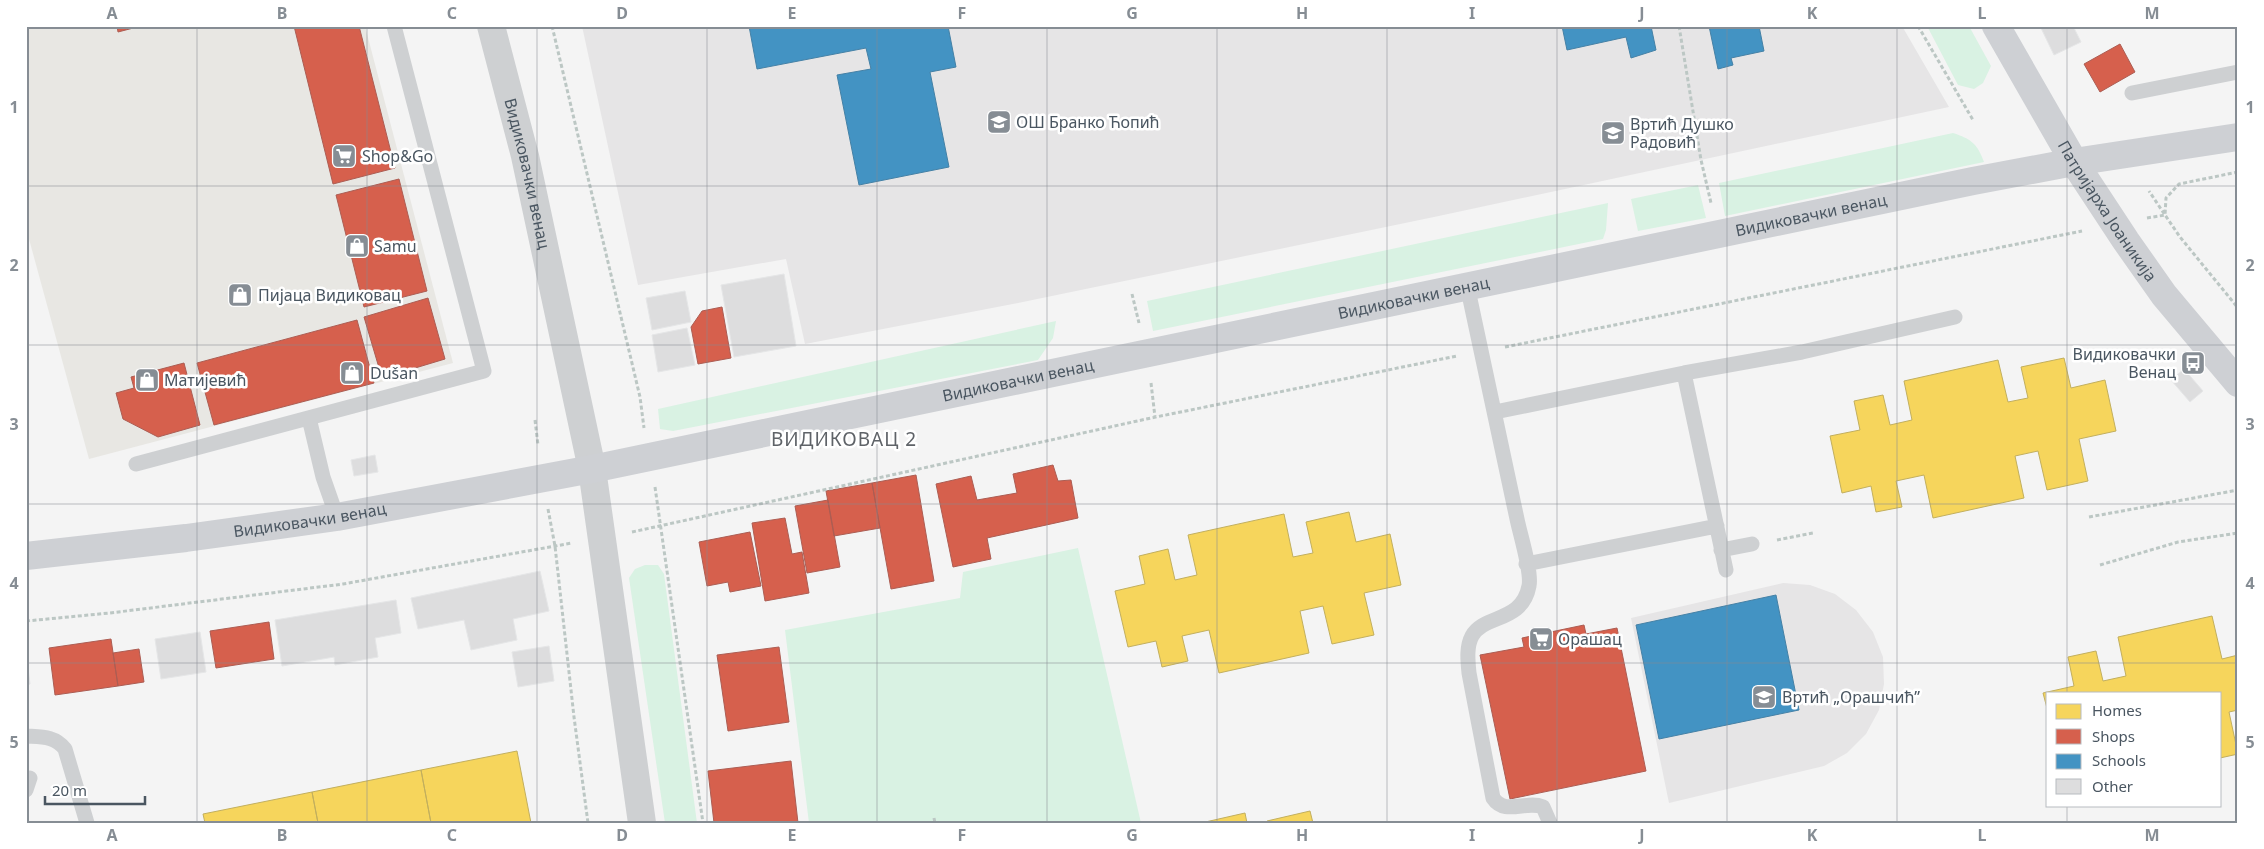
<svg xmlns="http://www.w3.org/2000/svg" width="2264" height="849" viewBox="0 0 2264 849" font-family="'Noto Sans',sans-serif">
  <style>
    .commercial { fill: #e8e7e3 }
    .education { fill: #e6e5e6 }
    .green { fill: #d9f2e3 }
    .homes { fill: #f6d55c; stroke: #c2af5e }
    .shops { fill: #d6604d; stroke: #ac5d53 }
    .schools { fill: #4393c3; stroke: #4581a6 }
    .building { fill: #ddddde; stroke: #e5e6e7 }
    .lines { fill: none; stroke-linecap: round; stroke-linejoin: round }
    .path { stroke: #bcc7c4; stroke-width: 3; stroke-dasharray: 4 2.5; stroke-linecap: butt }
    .lane { stroke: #ced0d2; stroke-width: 15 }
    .street { stroke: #ced0d2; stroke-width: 28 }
    .secondary { stroke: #ced0d4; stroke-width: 28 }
    .grid { fill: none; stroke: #868d94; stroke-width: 1; stroke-opacity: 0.55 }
    .labels { text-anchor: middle; stroke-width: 5; stroke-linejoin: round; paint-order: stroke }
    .poi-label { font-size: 16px; fill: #4a5661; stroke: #fff; text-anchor: start }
    .street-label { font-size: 16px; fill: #4a5661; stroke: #fff }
    .quarter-label { font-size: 19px; letter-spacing: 1px; fill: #5f6368; stroke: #fff }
    .neatline { fill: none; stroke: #868d94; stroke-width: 2 }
    .grid-label { font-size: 16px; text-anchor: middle; font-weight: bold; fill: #868d94 }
  </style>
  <rect width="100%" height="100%" fill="#f4f4f4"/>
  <path class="commercial" d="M 26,26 L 365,26 L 453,363 L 89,459 L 26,228 Z"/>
  <path class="education" d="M 582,26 L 1902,26 L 1949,107 L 1434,217 L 1018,303 L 805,344 L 786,259 L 638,285 Z
    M 1783,583 L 1810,585 L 1835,594 L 1856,610 L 1873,632 L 1883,657 L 1884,684 L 1879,710 L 1866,734 L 1847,753 L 1824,766 L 1669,803 L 1631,618 Z"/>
  <path class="green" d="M 1927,26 L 1969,26 L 1991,66 L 1983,83 L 1974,89 L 1958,85 Z
    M 1953,133 C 1971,139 1977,143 1984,162 L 1725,216 L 1719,183 Z
    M 1698,185 L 1706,218 L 1638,231 L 1631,199 Z
    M 1608,203 L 1606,230 L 1603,239 L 1153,331 L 1147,301 Z
    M 1056,321 L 1053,338 L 1038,360 L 673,431 L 660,429 L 658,409 Z
    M 1078,548 L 1141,823 L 809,823 L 785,630 L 960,598 L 963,572 Z
    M 645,565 L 658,565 L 664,574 L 697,823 L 665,823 L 629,578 L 635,569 Z"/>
  <path class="homes" d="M 2064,358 L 2071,388 L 2105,380 L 2116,431 L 2079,439 L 2088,481 L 2047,490 L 2038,451 L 2015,456 L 2024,498 L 1933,518 L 1924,475 L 1896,481 L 1902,507 L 1876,512 L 1871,486 L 1842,493 L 1830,436 L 1860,430 L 1854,401 L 1883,395 L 1890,425 L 1912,420 L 1904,381 L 1998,360 L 2008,402 L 2028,398 L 2021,367 Z
    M 1349,512 L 1356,542 L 1390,534 L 1401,585 L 1364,593 L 1374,635 L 1332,644 L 1323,606 L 1300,611 L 1309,653 L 1219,673 L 1209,630 L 1182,636 L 1188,661 L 1162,667 L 1156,641 L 1128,647 L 1115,591 L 1145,584 L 1139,556 L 1168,549 L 1175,580 L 1197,575 L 1188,535 L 1284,514 L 1293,557 L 1313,553 L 1306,522 Z
    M 2212,616 L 2222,659 L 2238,655 L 2238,710 L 2229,712 L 2238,754 L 2220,758 L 2220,693 L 2048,693 L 2048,712 L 2043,693 L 2074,686 L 2068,657 L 2096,651 L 2103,681 L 2126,676 L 2118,637 Z
    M 517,751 L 531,823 L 431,823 L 421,770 Z
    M 421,770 L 431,823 L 318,823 L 312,792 Z
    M 312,792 L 318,823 L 205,823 L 203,814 Z
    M 1310,811 L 1313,823 L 1268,823 L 1267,821 Z
    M 1245,813 L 1247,823 L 1201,823 Z"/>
  <path class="shops" d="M 117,26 L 141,26 L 118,32 Z
    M 294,26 L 359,26 L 395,168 L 333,184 Z
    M 2120,44 L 2135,72 L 2100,92 L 2084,64 Z
    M 399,179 L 427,291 L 364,307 L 336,195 Z
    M 428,298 L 445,359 L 382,378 L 364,317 Z
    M 722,307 L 731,358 L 698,364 L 691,327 L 702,311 Z
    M 357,320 L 374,383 L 214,425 L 197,363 Z
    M 184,363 L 200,425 L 158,437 L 123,419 L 116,393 L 134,388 L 131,377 Z
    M 1053,465 L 1058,481 L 1071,480 L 1078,518 L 987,538 L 991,559 L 953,567 L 936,484 L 971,476 L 977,500 L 1017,493 L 1013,474 Z
    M 916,475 L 934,581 L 891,589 L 872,483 Z
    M 872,483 L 880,528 L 834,536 L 826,491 Z
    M 828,500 L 840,567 L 807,573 L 795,506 Z
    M 785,518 L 792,554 L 802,552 L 809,593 L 765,601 L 752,523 Z
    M 750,532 L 761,586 L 730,592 L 728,582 L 707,586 L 699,542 Z
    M 269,622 L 274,659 L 216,668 L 210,631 Z
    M 1584,625 L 1586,634 L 1617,628 L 1646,771 L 1510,799 L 1480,655 L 1524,647 L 1522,638 Z
    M 111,639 L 118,686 L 55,695 L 49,648 Z
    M 779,647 L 789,722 L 728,731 L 717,655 Z
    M 139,649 L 144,682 L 118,686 L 113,653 Z
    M 791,761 L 798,823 L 714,823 L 708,771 Z"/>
  <path class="schools" d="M 749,26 L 948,26 L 956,67 L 930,72 L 949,167 L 859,185 L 837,75 L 871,69 L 866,48 L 757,69 Z
    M 1562,26 L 1651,26 L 1656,50 L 1631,58 L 1626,37 L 1567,50 Z
    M 1709,26 L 1759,26 L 1764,51 L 1731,58 L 1733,65 L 1718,69 Z
    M 1776,595 L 1799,710 L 1659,739 L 1636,625 Z"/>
  <path class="building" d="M 2040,26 L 2073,26 L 2081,42 L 2054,55 Z
    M 784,274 L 796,346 L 734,357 L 721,285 Z
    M 685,291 L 691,322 L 652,330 L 646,298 Z
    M 687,328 L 695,365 L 658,372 L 652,335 Z
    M 2184,369 L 2203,391 L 2190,402 L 2171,380 Z
    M 375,455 L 378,472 L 354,476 L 351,460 Z
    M 540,571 L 549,611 L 513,619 L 517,640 L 471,650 L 464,620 L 418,629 L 411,598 Z
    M 396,600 L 401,633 L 375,638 L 378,657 L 335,665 L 334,657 L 282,666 L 275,620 Z
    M 200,632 L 206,672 L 161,679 L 155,639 Z
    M 549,646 L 554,681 L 518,687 L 512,652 Z
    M 26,653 L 30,684 L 26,685 Z"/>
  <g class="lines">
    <path class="path" d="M 552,26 L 640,397 L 644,428
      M 1679,26 L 1701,160 L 1711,203
      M 1918,26 L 1973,120
      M 2238,172 L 2179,184 L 2166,198 L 2165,215 L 2180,237 L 2238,308
      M 2147,218 L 2165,215 L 2149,191
      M 1132,294 L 1139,323
      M 1505,347 L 2082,231
      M 1151,383 L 1155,417
      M 535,420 L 538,445
      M 655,487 L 703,823
      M 548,509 L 555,546 L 574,717 L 588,823
      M 2089,517 L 2238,490
      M 632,532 L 1151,418 L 1457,356
      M 1777,540 L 1813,533
      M 2100,565 L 2178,542 L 2238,533
      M 26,621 L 110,613 L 343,584 L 572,543
      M 934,818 L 935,823"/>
    <path class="lane" d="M 2132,93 L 2238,72
      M 1467,285 C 1484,363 1501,441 1517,519 C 1520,534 1532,572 1529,586 C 1522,623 1484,614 1472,636 C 1466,647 1468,662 1469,673 L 1493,798 C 1505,816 1526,800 1543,807 L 1550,823
      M 1684,373 L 1726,570
      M 1495,412 L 1684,373 L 1802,352 L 1955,317
      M 309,418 L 323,477 L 337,517
      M 136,464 L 484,371 L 394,26
      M 1721,550 L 1752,544
      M 1526,564 L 1717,526
      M 26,736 C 42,737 55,736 65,749 L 87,823
      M 26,790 L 30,778"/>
    <path class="street" id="s1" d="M 491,26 L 525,156 L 592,469 L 642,823"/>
    <g class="secondary">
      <path id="s2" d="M 1996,26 L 2074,162 L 2126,241 L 2164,295 L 2238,383"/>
      <path id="s3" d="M 26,556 L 186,538 L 337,517 L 592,469 L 1973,181 L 2074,162 L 2238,137"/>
    </g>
  </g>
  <path class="grid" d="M 197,26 L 197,823M 367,26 L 367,823M 537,26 L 537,823M 707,26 L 707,823M 877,26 L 877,823M 1047,26 L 1047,823M 1217,26 L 1217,823M 1387,26 L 1387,823M 1557,26 L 1557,823M 1727,26 L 1727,823M 1897,26 L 1897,823M 2067,26 L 2067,693M 26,186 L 2238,186M 26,345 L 2238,345M 26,504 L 2238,504M 26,663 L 2238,663M 2067,805 L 2067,823"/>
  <defs>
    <symbol id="school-square" viewBox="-11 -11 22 22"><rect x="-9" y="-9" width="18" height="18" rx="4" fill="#868d94" stroke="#fff"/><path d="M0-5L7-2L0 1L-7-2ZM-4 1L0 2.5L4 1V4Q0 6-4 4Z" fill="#fff"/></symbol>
    <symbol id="supermarket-square" viewBox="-11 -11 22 22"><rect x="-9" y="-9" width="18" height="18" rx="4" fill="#868d94" stroke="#fff"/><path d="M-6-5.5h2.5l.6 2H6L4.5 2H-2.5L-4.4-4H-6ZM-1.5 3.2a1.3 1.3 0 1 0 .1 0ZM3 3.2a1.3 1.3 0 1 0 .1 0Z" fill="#fff"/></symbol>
    <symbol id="shop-square" viewBox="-11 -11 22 22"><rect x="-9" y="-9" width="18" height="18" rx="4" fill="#868d94" stroke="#fff"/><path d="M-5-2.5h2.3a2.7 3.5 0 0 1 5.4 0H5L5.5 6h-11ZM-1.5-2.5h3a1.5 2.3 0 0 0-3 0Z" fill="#fff"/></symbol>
    <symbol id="bus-square" viewBox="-11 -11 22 22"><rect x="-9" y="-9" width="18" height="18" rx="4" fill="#868d94" stroke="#fff"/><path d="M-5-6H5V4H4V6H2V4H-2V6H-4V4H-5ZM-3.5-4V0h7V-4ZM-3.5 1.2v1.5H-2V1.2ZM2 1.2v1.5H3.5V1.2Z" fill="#fff"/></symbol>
  </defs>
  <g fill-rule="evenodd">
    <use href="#school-square" x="985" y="108" width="28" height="28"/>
    <use href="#school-square" x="1599" y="119" width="28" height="28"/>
    <use href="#supermarket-square" x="330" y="142" width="28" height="28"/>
    <use href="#shop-square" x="343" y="232" width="28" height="28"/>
    <use href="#shop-square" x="226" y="281" width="28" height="28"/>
    <use href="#bus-square" x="2179" y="349" width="28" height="28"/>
    <use href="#shop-square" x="338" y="359" width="28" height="28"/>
    <use href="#shop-square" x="133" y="366" width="28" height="28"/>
    <use href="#supermarket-square" x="1527" y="625" width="28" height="28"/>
    <use href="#school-square" x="1750" y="683" width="28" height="28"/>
  </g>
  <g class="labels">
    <g class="poi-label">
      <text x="1016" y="128">ОШ Бранко Ћопић</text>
      <text x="1630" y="130">Вртић Душко<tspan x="1630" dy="18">Радовић</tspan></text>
      <text x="362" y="162">Shop&amp;Go</text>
      <text x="374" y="252">Samu</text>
      <text x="258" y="301">Пијаца Видиковац</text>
      <text x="2176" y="360" text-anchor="end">Видиковачки<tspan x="2176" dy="18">Венац</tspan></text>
      <text x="370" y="379">Dušan</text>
      <text x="164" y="386">Матијевић</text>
      <text x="1558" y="645">Орашац</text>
      <text x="1782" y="703">Вртић „Орашчић”</text>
    </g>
    <g class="street-label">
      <text dy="6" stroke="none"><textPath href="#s1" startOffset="152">Видиковачки венац</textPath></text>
      <text dy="6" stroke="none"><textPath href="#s2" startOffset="216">Патријарха Јоаникија</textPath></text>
      <text dy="6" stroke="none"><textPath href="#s3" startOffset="1818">Видиковачки венац</textPath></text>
      <text dy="6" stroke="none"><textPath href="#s3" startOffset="1412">Видиковачки венац</textPath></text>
      <text dy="6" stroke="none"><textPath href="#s3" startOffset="1008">Видиковачки венац</textPath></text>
      <text dy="6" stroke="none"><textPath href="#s3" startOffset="286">Видиковачки венац</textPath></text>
    </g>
    <g class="quarter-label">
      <text x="844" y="446">ВИДИКОВАЦ 2</text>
    </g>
  </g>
  <rect width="2264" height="849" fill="none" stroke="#ffffff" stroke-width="55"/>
  <rect x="2046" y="692" width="175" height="115" fill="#ffffff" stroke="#b7bbc0"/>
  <rect x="2056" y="704" width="25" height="15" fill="#f6d55c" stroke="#b7bbc0"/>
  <text x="2092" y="716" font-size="15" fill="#4a5661">Homes</text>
  <rect x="2056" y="729" width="25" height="15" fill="#d6604d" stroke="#b7bbc0"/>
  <text x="2092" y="742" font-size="15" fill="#4a5661">Shops</text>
  <rect x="2056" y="754" width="25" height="15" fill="#4393c3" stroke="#b7bbc0"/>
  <text x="2092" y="766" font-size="15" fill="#4a5661">Schools</text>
  <rect x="2056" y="779" width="25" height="15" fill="#ddddde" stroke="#b7bbc0"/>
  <text x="2092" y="792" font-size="15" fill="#4a5661">Other</text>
  <path d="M45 796v8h100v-8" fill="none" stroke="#4a5661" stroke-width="2.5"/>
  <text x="52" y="796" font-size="15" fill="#4a5661" stroke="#ffffff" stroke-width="4" paint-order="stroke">20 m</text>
  <rect x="28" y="28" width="2208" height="794" class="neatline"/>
  <g class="grid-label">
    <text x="112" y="19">A</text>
    <text x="282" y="19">B</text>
    <text x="452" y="19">C</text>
    <text x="622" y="19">D</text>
    <text x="792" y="19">E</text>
    <text x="962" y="19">F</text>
    <text x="1132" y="19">G</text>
    <text x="1302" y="19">H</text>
    <text x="1472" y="19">I</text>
    <text x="1642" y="19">J</text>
    <text x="1812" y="19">K</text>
    <text x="1982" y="19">L</text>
    <text x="2152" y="19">M</text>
    <text x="14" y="113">1</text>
    <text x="2250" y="113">1</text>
    <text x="14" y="271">2</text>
    <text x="2250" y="271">2</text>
    <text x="14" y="430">3</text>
    <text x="2250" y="430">3</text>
    <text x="14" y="589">4</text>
    <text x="2250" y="589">4</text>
    <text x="14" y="748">5</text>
    <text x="2250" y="748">5</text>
    <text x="112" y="841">A</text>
    <text x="282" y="841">B</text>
    <text x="452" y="841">C</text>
    <text x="622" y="841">D</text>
    <text x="792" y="841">E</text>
    <text x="962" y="841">F</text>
    <text x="1132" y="841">G</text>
    <text x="1302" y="841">H</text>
    <text x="1472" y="841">I</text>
    <text x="1642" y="841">J</text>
    <text x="1812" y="841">K</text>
    <text x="1982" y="841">L</text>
    <text x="2152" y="841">M</text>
  </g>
</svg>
